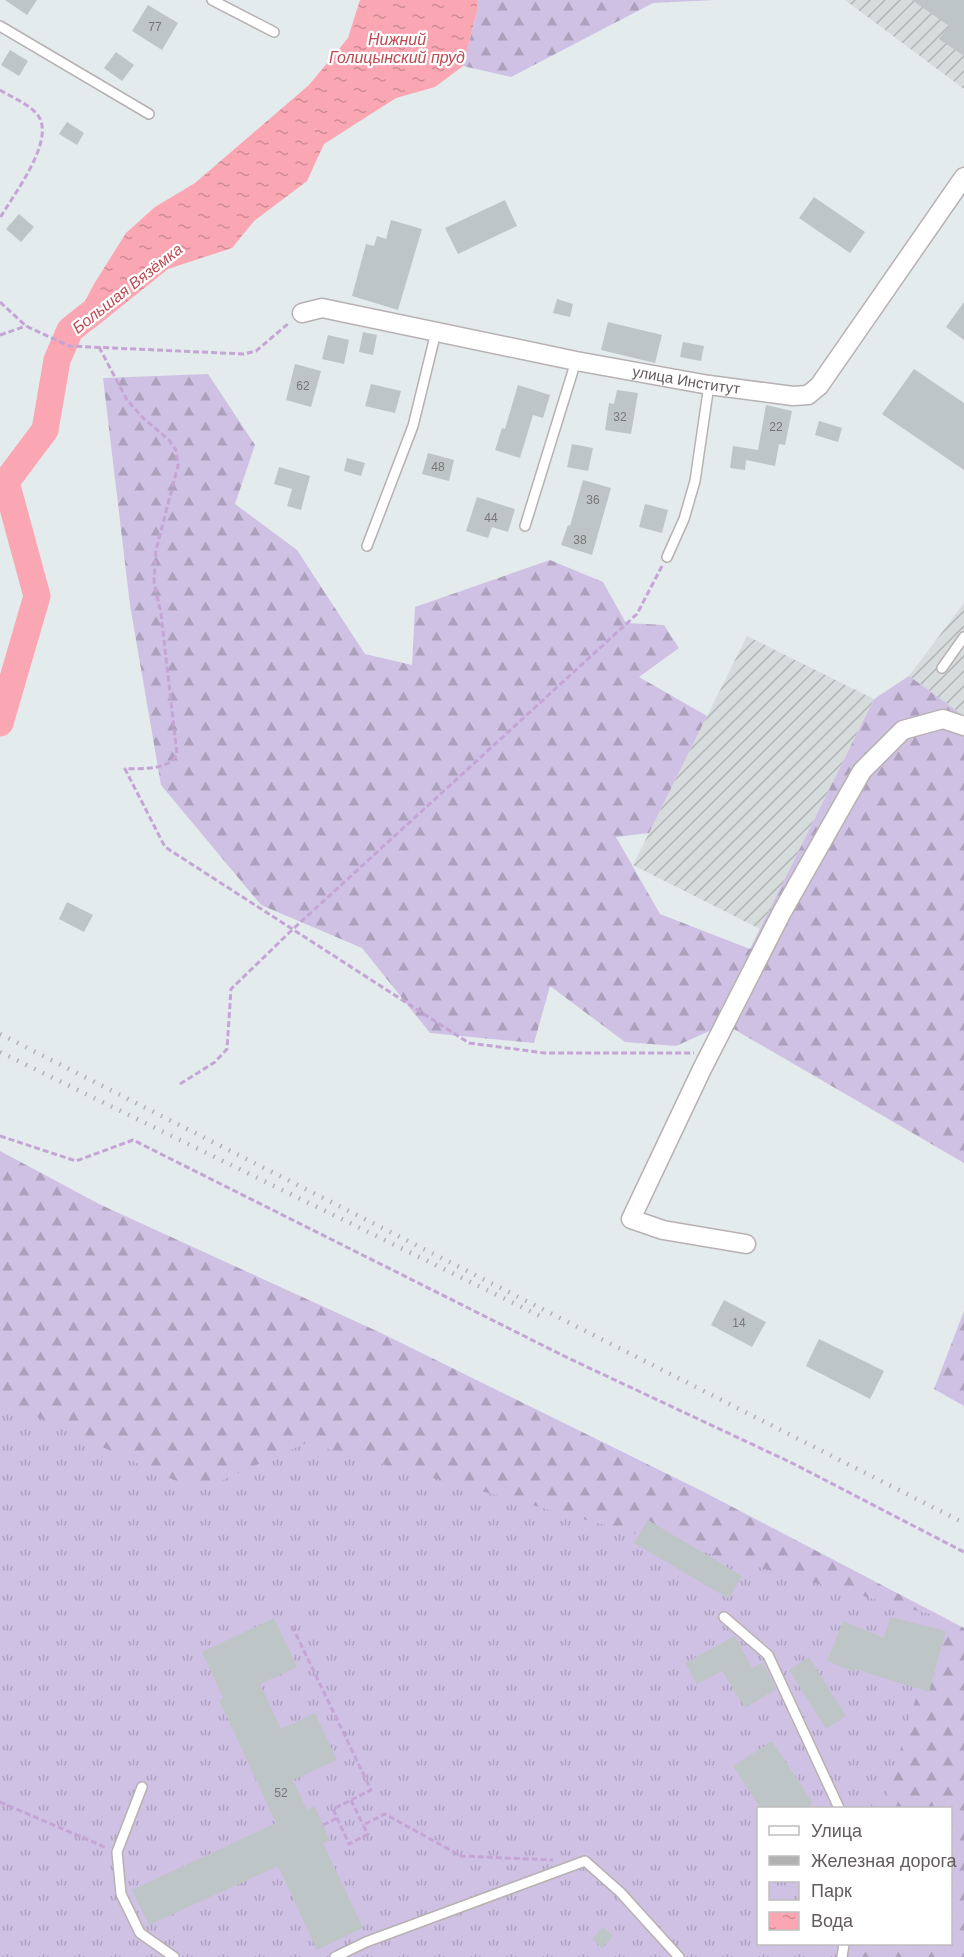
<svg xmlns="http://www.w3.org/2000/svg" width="964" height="1957" viewBox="0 0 964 1957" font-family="Helvetica,sans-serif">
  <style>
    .industrial { fill: url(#industrial-furrows) }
    .forest { fill: url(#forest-firs); fill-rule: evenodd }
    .park { fill: url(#park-tufts) }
    .water { fill: url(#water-ripples) }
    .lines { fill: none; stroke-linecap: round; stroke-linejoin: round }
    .river { stroke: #faa6b3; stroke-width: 27 }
    .building { fill: #bec5c6 }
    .lane-casing { stroke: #b8b1b1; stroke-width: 12 }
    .street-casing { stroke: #b8b1b1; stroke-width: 21 }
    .path { stroke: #c5a5d5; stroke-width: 3; stroke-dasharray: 6 3; stroke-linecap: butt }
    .lane { stroke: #fff; stroke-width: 9 }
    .street { stroke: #fff; stroke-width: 18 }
    .rail { stroke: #b3b2b2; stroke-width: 4.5; stroke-dasharray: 1.5 8; stroke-linecap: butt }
    .labels { text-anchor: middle; stroke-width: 4.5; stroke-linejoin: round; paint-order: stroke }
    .number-label { font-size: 12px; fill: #7a7676 }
    .street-label { font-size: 15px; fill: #635b5c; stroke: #fff }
    .water-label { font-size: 16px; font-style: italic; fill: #bd4a52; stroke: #fff }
  </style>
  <defs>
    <pattern id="industrial-furrows" width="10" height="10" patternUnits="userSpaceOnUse" patternTransform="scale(1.5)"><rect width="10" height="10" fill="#d6dbdc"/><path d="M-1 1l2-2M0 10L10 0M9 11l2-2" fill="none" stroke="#b1b5b6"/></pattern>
    <pattern id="forest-firs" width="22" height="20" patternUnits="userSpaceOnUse" patternTransform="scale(1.5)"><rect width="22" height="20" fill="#cfc1e4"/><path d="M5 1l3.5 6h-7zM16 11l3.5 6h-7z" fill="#aca0bc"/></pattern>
    <pattern id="park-tufts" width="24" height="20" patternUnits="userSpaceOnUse" patternTransform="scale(1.5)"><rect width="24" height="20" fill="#cfc1e4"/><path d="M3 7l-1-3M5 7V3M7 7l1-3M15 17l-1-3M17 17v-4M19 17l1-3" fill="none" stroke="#aca0bc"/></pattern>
    <pattern id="water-ripples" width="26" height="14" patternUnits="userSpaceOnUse" patternTransform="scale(1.5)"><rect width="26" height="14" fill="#faa6b3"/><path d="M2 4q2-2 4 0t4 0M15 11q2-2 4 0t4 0" fill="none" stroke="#ce8a95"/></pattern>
  </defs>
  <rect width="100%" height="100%" fill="#e3ebed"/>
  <path class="industrial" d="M 845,0 L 964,0 L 964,89 Z
    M 964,603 L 964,716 L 909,676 Z
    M 747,636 L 874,699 L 760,929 L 633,865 Z"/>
  <path class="forest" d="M 477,0 L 716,0 L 653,3 L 511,77 L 463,66 L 477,11 Z
    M 208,374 L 255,445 L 235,504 L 297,550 L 365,654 L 412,665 L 415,607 L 550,560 L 603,582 L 626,623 L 664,625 L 679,648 L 639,677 L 707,716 L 649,833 L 616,837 L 660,914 L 750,949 L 874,699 L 909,676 L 964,716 L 964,1163 L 725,1024 L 676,1046 L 625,1042 L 550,986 L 534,1043 L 430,1033 L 362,948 L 261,905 L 161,785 L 130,605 L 103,378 Z
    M 0,1151 L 101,1205 L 379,1332 L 702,1491 L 964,1628 L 964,1957 L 0,1957 ZM 758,1808 L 950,1808 L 950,1944 L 758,1944 Z
    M 964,1311 L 964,1406 L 934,1389 Z"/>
  <path class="park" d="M 0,1400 L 198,1491 L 306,1443 L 940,1617 L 883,1808 L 758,1808 L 758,1944 L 842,1944 L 838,1957 L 0,1957 Z"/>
  <path class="water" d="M 360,0 L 477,0 L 477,11 L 463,66 L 435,87 L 396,98 L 324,144 L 307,181 L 254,221 L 232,248 L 168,269 L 97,326 L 70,330 L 94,284 L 126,233 L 155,207 L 195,183 L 309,85 L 348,38 Z"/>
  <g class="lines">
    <path class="river" d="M 0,723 L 37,596 L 6,482 L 45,430 L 57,360 L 70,330 L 99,307"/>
  </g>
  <path class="building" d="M 5,0 L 37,0 L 27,15 Z
    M 912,0 L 964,0 L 964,56 L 939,39 L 949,26 Z
    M 148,5 L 178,23 L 162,50 L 132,31 Z
    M 10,50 L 28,61 L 19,76 L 1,65 Z
    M 116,52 L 134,65 L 122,81 L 104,68 Z
    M 67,122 L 84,133 L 77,145 L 59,134 Z
    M 814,197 L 865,232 L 850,253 L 799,218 Z
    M 505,200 L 517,226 L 458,254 L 445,228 Z
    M 19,214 L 34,227 L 21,242 L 6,229 Z
    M 391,220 L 422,229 L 398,310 L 352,296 L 366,244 L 374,246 L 377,236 L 386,239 Z
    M 557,299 L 573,304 L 570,317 L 553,313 Z
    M 964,302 L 964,340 L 946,327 Z
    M 608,322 L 662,335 L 655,363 L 601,350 Z
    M 363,332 L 377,335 L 373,355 L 359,352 Z
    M 328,335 L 349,340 L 344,364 L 322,359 Z
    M 683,342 L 704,346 L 701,361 L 680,357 Z
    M 295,364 L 321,371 L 311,407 L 286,400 Z
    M 914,369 L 964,403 L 964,470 L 882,414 Z
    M 371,384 L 401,391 L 395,413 L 365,406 Z
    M 518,385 L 550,395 L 543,418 L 533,415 L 520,458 L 495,450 L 502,428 L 505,429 Z
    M 617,390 L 638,393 L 631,434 L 605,430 L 609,403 L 614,404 Z
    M 766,405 L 792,411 L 785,445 L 779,444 L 775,466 L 746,460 L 745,470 L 730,468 L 733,446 L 758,450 Z
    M 819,421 L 842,428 L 838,442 L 815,435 Z
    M 572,444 L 593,448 L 588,471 L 567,467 Z
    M 428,453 L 454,460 L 449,481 L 422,474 Z
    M 347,458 L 365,463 L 361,476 L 344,471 Z
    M 279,467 L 310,476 L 301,510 L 287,506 L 292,489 L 274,484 Z
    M 583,480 L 611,488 L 592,555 L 561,545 L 568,525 L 570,526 Z
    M 477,497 L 515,509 L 508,532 L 492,527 L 488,538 L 466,531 Z
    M 645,504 L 668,510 L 662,533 L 639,527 Z
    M 67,902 L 93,915 L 84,932 L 59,919 Z
    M 724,1300 L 766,1322 L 752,1347 L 711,1325 Z
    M 819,1339 L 884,1371 L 870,1399 L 806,1366 Z
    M 648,1520 L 742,1576 L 729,1599 L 634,1543 Z
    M 890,1617 L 946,1631 L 929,1692 L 855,1669 L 854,1672 L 827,1661 L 843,1621 L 884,1638 Z
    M 274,1618 L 297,1667 L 260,1684 L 281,1729 L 315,1713 L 337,1760 L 293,1780 L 307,1810 L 314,1806 L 330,1840 L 323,1843 L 363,1928 L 317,1950 L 278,1866 L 149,1925 L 132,1890 L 276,1823 L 219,1700 L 223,1698 L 202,1652 Z
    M 735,1636 L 752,1668 L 763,1662 L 776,1689 L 745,1708 L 722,1671 L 697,1684 L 685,1663 Z
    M 809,1657 L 846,1716 L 826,1729 L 789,1670 Z
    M 772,1741 L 813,1803 L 804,1809 L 761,1809 L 733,1766 Z
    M 603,1927 L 613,1936 L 602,1948 L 592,1939 Z"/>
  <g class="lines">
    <defs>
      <path id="lane" d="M 212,0 L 274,32
        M 0,26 L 149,114
        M 525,526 L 576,361
        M 367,546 L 413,426 L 436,332
        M 667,557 L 684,519 L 695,481 L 709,385
        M 942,668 L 964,637
        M 724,1617 L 768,1655 L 839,1808
        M 142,1787 L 117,1852 L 121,1894 L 140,1933 L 174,1957
        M 335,1957 L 366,1942 L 585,1861 L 620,1892 L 679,1957
        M 842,1957 L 844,1944"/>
      <g id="street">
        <path id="s1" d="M 302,313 L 322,308 L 576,361 L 709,385 L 793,396 L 808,395 L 819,386 L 964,177"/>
        <path d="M 746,1244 L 663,1230 L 631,1219 L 702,1069 L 782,912 L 862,771 L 903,730 L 943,719 L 964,726"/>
      </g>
    </defs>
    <use href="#lane" class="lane-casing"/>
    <use href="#street" class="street-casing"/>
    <path class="path" d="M 0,90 C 11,97 27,103 36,113 C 59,137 13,195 0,218
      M 0,302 L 26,326 L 69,346 L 244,354 L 256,351 L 289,323
      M 0,335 L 26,326
      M 99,347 L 127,400 L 142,417 L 169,440 L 176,450 L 178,466 L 156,550 L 154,582 L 161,614 L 177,754 C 169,771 142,768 125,769 L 165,847 L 469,1043 L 545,1053 L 694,1053
      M 180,1084 L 215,1062 L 227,1049 L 231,989 L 292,930 L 637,614 L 662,566
      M 0,1136 L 76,1161 L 133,1140 L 568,1358 L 792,1463 L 964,1552
      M 292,1626 L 371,1790 L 333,1809 L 349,1844 L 368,1834 L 363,1825 L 385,1814 L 461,1856 L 553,1860
      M 351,1800 L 363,1825
      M 0,1802 L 107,1848
      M 323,1825 L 337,1818"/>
    <use href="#lane" class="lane"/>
    <use href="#street" class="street"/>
    <path class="rail" d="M 0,1034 L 964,1523
      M 0,1052 L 542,1317"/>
  </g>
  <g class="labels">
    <g class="number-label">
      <text x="155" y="31">77</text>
      <text x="303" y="390">62</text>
      <text x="620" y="421">32</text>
      <text x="776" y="431">22</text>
      <text x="438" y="471">48</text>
      <text x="593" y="504">36</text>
      <text x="491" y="522">44</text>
      <text x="580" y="544">38</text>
      <text x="739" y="1327">14</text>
      <text x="281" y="1797">52</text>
    </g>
    <g class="street-label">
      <text dy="5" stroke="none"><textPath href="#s1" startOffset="392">улица Институт</textPath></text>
    </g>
    <g class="water-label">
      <text x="397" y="45">Нижний<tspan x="397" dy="18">Голицынский пруд</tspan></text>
      <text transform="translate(127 288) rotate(-38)" y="6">Большая Вязёмка</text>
    </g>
  </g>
  <rect x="757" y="1807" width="195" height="138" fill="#ffffff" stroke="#c1bdbe" stroke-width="1.5"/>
  <rect x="769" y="1826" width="30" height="9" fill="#ffffff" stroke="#c1bdbe" stroke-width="1.5"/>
  <text x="811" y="1837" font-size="18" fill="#635b5c">Улица</text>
  <rect x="769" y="1856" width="30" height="9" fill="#b3b2b2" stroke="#c1bdbe" stroke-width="1.5"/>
  <text x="811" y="1867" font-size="18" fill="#635b5c">Железная дорога</text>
  <rect x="769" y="1882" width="30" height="18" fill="url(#park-tufts)" stroke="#c1bdbe" stroke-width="1.5"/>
  <text x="811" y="1897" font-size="18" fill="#635b5c">Парк</text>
  <rect x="769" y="1912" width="30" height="18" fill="url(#water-ripples)" stroke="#c1bdbe" stroke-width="1.5"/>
  <text x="811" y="1927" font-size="18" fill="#635b5c">Вода</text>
</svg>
